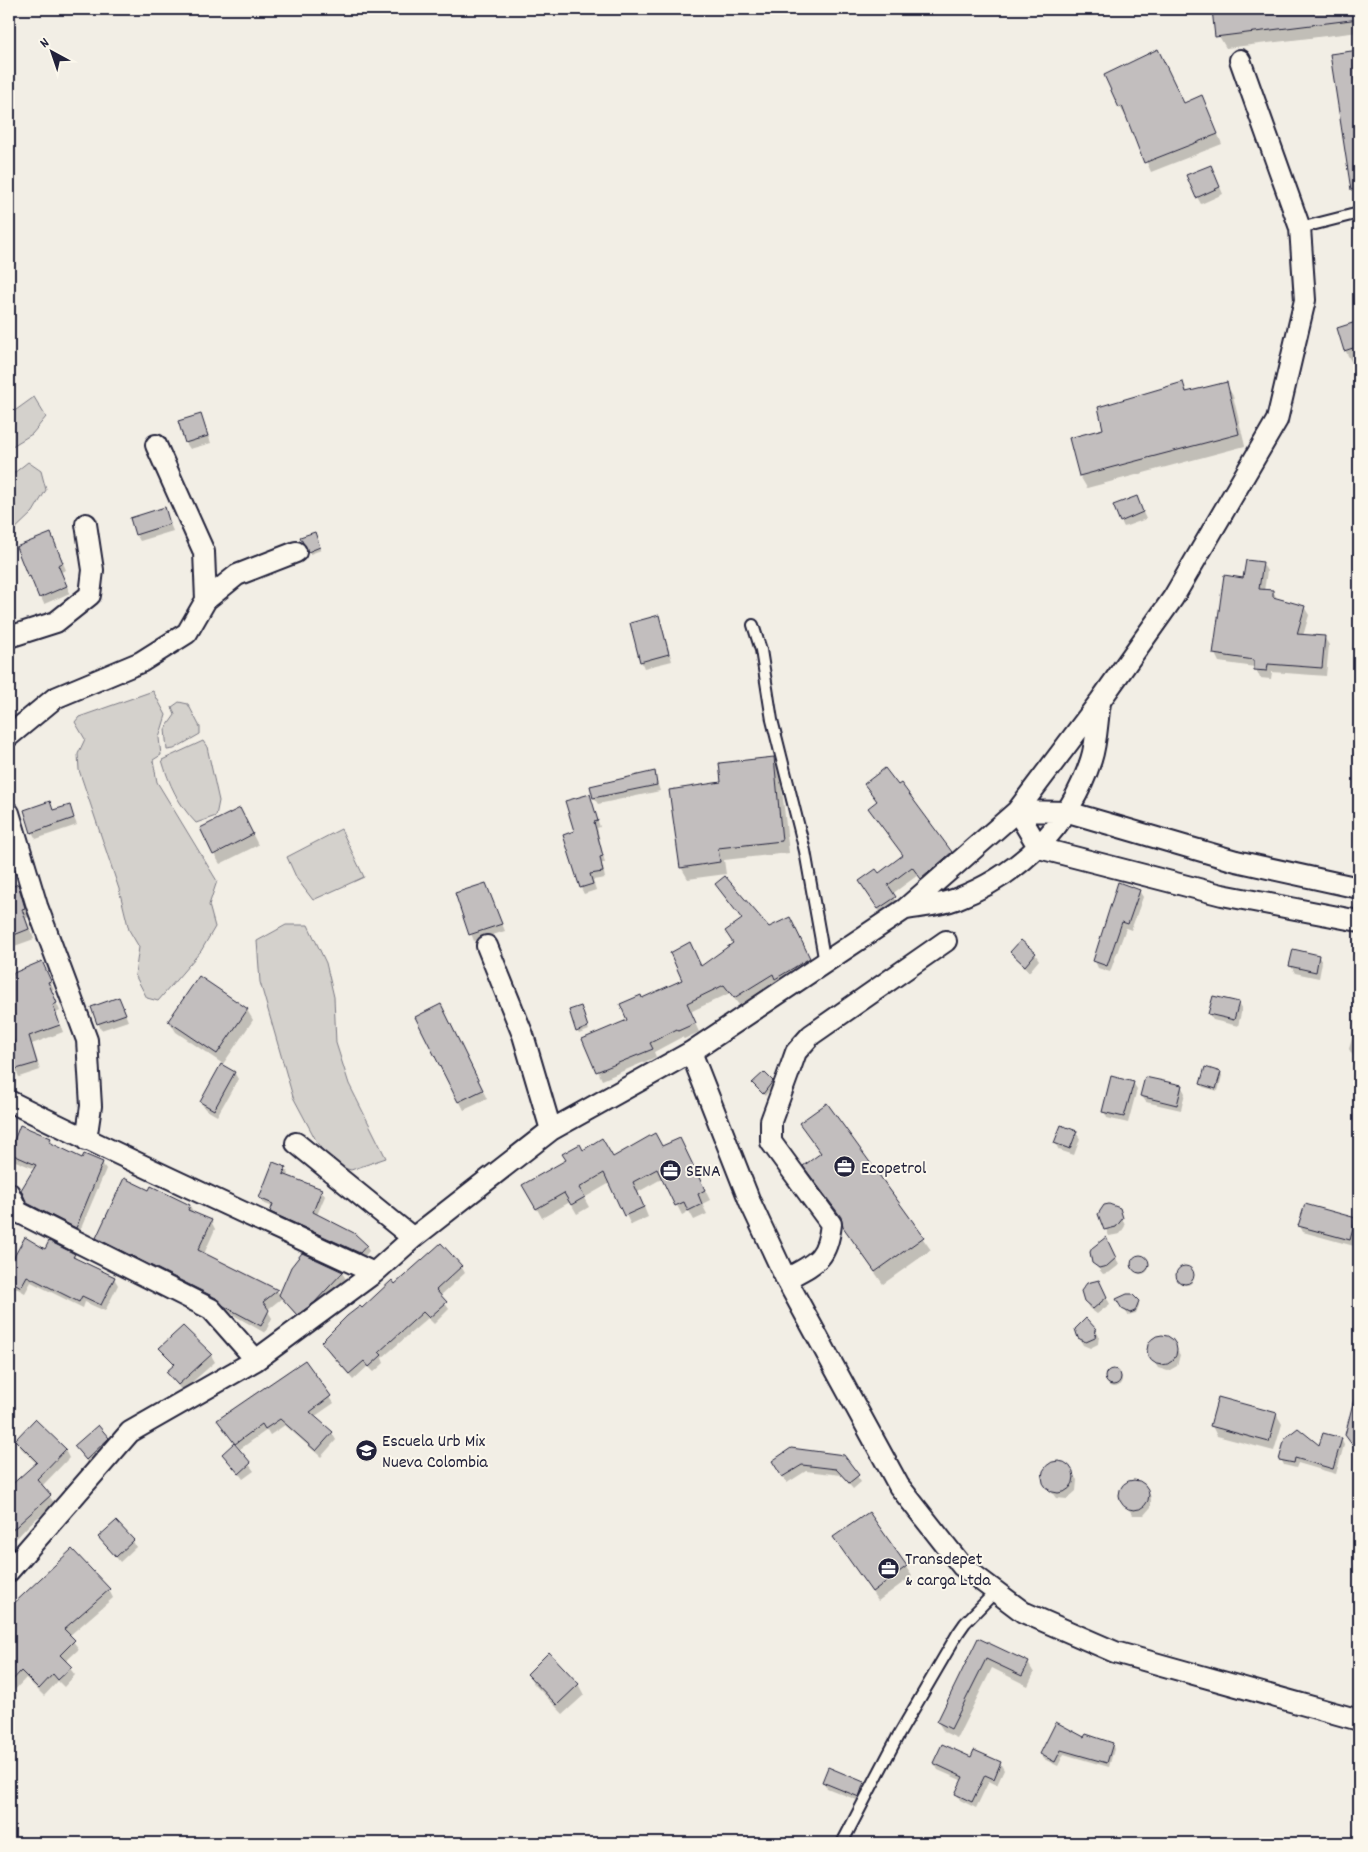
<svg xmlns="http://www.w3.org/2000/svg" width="1368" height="1852" viewBox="0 0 1368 1852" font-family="Dekko,sans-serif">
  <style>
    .green { fill: #d4d1cc; stroke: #7b7a84 }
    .shadow { fill: #0003 }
    .building { fill: #c2bebe; stroke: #22223b }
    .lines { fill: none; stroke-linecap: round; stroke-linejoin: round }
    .lane-casing { stroke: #22223b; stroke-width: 14 }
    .street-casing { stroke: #22223b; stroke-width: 24 }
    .lane { stroke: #fbf7ec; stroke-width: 10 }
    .street { stroke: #fbf7ec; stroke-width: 20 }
    .labels { text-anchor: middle; stroke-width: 4; stroke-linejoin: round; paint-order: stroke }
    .poi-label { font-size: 18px; fill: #22223b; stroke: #fbf7ec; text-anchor: start }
  </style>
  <rect width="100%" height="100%" fill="#f2eee5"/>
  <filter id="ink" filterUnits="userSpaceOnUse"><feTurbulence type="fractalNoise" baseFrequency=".02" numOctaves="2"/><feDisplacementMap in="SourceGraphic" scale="10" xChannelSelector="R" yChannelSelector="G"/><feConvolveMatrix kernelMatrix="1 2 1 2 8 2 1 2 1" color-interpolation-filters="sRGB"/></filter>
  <g filter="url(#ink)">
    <path class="green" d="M 34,397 L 46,417 L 32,434 L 9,448 L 9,415 Z
      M 28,462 L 41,471 L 46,490 L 33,512 L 9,535 L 9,477 Z
      M 153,691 L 166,715 L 159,738 L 161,755 L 153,760 L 157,782 L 217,881 L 209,905 L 215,927 L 201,951 L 158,1001 L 147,998 L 135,975 L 139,947 L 129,930 L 119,889 L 79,770 L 78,754 L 85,739 L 75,722 L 79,717 Z
      M 179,702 L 188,704 L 200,727 L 200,734 L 174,749 L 167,750 L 165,729 L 175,715 L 172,707 Z
      M 203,741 L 207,747 L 219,801 L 216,816 L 196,823 C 178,804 169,784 162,760 Z
      M 341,829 L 364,877 L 313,900 L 297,879 L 287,857 Z
      M 286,925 L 308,925 L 326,963 L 334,997 L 336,1043 L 349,1084 L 386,1158 L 351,1170 L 333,1165 L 318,1144 L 293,1097 L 260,982 L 257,941 Z"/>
    <path class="shadow" d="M 1215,9 L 1358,9 L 1359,32 L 1226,48 L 1219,36 Z
      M 1359,51 L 1359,183 L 1357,183 L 1332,55 Z
      M 1105,76 L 1184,104 L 1202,97 L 1222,144 L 1151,172 L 1127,116 L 1126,117 L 1120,107 Z
      M 1214,173 L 1223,194 L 1201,204 L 1197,197 Z
      M 1359,323 L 1359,361 L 1352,363 L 1345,350 L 1339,329 Z
      M 1183,383 L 1188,393 L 1226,384 L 1233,396 L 1245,446 L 1087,488 L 1080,476 L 1071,439 L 1105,430 Z
      M 201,416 L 211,443 L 190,449 L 186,443 Z
      M 1136,497 L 1146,519 L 1124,527 L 1121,521 Z
      M 164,509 L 173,531 L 140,541 L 136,534 Z
      M 51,534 L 66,570 L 61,572 L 70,593 L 44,604 L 34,582 L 29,576 Z
      M 316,536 L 321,550 L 310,554 L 302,537 Z
      M 1262,563 L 1267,571 L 1264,591 L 1273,591 L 1277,599 L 1304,607 L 1309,615 L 1303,636 L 1324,637 L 1329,645 L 1326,676 L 1272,672 L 1271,679 L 1260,678 L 1255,667 L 1219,662 L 1215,654 L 1245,579 Z
      M 659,616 L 672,661 L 644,668 L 641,661 Z
      M 773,758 L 780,771 L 789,853 L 724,860 L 726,874 L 688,879 L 681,867 L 723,783 Z
      M 654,773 L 660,791 L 598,804 L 594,798 L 592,787 Z
      M 866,784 L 951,852 L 956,861 L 927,887 L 918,875 L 892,894 L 900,907 L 884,917 L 865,890 L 879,874 L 904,856 L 877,802 Z
      M 589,795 L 600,827 L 597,828 L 605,863 L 602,863 L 605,878 L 593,880 L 596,890 L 584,894 L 581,888 L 576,832 Z
      M 50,803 L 54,812 L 69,806 L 77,825 L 36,839 L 32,832 Z
      M 245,819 L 258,845 L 220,864 L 214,854 Z
      M 716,884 L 768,929 L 794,927 L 814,967 L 778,982 L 739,1005 L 730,993 L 690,1012 L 699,1032 L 684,1039 L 682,1037 L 654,1052 L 656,1057 L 602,1080 L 584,1040 L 629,1021 L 641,999 L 684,980 L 690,944 L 702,967 L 734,944 L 743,920 Z
      M 18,886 L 23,895 L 29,917 L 26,918 L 34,939 L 9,948 L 9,889 Z
      M 489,891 L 505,931 L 474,941 L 456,894 Z
      M 1139,891 L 1143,897 L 1131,930 L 1126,928 L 1110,972 L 1098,968 L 1095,961 Z
      M 1011,952 L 1035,954 L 1039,960 L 1029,972 Z
      M 1318,956 L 1322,962 L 1319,978 L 1295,973 L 1291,966 Z
      M 41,963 L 54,989 L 51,990 L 60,1011 L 56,1013 L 63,1032 L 32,1044 L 40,1070 L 19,1077 L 14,1066 L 9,1068 L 9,977 Z
      M 119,998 L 128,1021 L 101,1030 L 92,1007 Z
      M 1238,1003 L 1242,1009 L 1238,1026 L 1213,1020 L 1209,1014 Z
      M 441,1005 L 487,1099 L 464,1110 L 417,1018 Z
      M 247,1010 L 253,1020 L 223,1064 L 176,1032 L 170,1022 Z
      M 582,1010 L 589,1030 L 579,1034 L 577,1031 Z
      M 1355,1028 L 1359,1030 L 1359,1057 L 1353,1056 L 1349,1049 Z
      M 234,1072 L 238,1079 L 217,1116 L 205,1109 L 201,1102 Z
      M 1221,1073 L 1222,1076 L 1218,1091 L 1203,1087 L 1201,1084 Z
      M 772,1082 L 774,1085 L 765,1096 L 755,1086 Z
      M 1133,1083 L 1137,1089 L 1128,1123 L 1107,1118 L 1104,1111 Z
      M 1181,1086 L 1185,1093 L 1181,1110 L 1146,1102 L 1142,1096 Z
      M 827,1104 L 931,1250 L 883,1284 L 852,1240 L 843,1221 L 805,1166 L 821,1154 L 800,1124 Z
      M 1076,1132 L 1080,1139 L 1074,1155 L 1059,1150 L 1055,1143 Z
      M 50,1139 L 54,1145 L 82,1160 L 102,1163 L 106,1169 L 79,1233 L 32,1210 L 28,1203 L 35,1169 L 13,1160 L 9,1153 Z
      M 662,1147 L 685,1149 L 710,1200 L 702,1204 L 707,1214 L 694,1220 L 689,1211 L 682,1215 L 663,1178 L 638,1192 L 648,1217 L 631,1225 L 610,1183 L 584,1198 L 589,1207 L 577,1214 L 570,1202 L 542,1218 L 524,1186 L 583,1152 L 613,1158 Z
      M 285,1168 L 289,1174 L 287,1177 L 321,1190 L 325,1196 L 317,1215 L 366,1246 L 369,1251 L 363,1258 L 275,1217 L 271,1212 L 273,1207 L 263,1203 L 260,1198 Z
      M 152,1187 L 190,1206 L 194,1213 L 211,1221 L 215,1229 L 204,1254 L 277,1291 L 280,1295 L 303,1254 L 342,1273 L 346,1279 L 317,1309 L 301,1321 L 282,1298 L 267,1310 L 272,1318 L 265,1333 L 230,1313 L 222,1306 L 102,1245 L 97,1238 Z
      M 1119,1209 L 1125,1226 L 1120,1234 L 1109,1236 L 1099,1214 Z
      M 1356,1219 L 1359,1226 L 1354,1246 L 1303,1232 L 1300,1226 Z
      M 25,1239 L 46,1250 L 74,1255 L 77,1260 L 114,1278 L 118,1285 L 105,1311 L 85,1302 L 83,1308 L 31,1282 L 25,1293 L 9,1284 L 9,1268 Z
      M 1109,1245 L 1119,1265 L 1110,1272 L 1103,1274 L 1093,1262 Z
      M1133 1266a8 8 0 1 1 16 0a8 8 0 1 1-16 0Z
      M 461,1266 L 465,1273 L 440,1296 L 449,1309 L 434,1324 L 428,1318 L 382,1358 L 384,1363 L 374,1372 L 368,1366 L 353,1380 L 329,1352 L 325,1345 L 362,1310 L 395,1286 Z
      M1178 1277a8 8 0 1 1 16 0a8 8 0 1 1-16 0Z
      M 1098,1282 L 1110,1304 L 1097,1314 L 1089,1308 L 1085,1301 Z
      M 1118,1299 L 1138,1302 L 1139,1305 L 1136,1313 L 1128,1315 Z
      M 183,1328 L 211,1355 L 215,1362 L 182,1391 L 167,1372 L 175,1365 L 161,1348 Z
      M 1095,1329 L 1099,1336 L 1098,1344 L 1090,1348 L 1083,1345 L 1077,1334 Z
      M 1160,1336 L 1170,1339 L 1180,1355 L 1177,1366 L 1168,1371 L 1158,1368 L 1148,1352 L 1151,1342 Z
      M 305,1362 L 334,1403 L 314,1417 L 332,1433 L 336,1440 L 321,1457 L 285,1425 L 270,1435 L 267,1430 L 240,1449 L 223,1426 Z
      M1106 1379a8 8 0 1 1 16 0a8 8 0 1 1-16 0Z
      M 1358,1388 L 1359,1388 L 1359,1454 L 1347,1435 Z
      M 1276,1414 L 1282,1424 L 1274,1451 L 1217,1436 L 1212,1426 Z
      M 108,1439 L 112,1445 L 90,1466 L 75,1446 Z
      M 1341,1439 L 1344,1445 L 1336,1474 L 1298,1463 L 1296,1468 L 1284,1465 L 1281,1459 Z
      M 16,1441 L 65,1450 L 69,1458 L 42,1486 L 55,1504 L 31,1523 L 9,1546 L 9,1488 L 37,1464 L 21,1448 Z
      M 234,1445 L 254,1471 L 243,1479 L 224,1454 Z
      M 792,1449 L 857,1476 L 861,1482 L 853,1489 L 841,1475 L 806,1471 L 787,1483 L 773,1461 Z
      M 1054,1463 L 1065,1464 L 1077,1480 L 1076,1491 L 1067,1499 L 1056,1498 L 1044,1482 L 1045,1470 Z
      M 1129,1482 L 1140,1482 L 1151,1497 L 1151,1507 L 1144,1515 L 1133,1515 L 1122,1500 L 1121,1489 Z
      M 869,1513 L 912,1576 L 878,1601 L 835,1538 Z
      M 100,1537 L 133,1541 L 136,1547 L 120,1562 Z
      M 109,1590 L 113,1598 L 69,1636 L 79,1649 L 65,1662 L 75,1675 L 64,1687 L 58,1681 L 44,1696 L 26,1678 L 9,1696 L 9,1616 L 17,1607 Z
      M 979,1639 L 1028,1663 L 1034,1673 L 1028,1686 L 992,1668 L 957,1738 L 944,1732 L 938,1722 Z
      M 528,1674 L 578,1684 L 584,1695 L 563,1714 L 534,1684 Z
      M 1085,1739 L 1112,1744 L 1114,1749 L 1109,1767 L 1064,1754 L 1058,1766 L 1044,1759 L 1041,1754 Z
      M 9,1742 L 15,1751 L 9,1757 Z
      M 971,1759 L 1000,1763 L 1004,1770 L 997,1785 L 989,1781 L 976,1808 L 960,1800 L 957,1794 L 963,1781 L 938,1770 L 934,1763 Z
      M 823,1782 L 864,1783 L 867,1789 L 862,1802 L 827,1788 Z"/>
    <path class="building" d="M 1212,9 L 1359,9 L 1359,19 L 1215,37 Z
      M 1158,49 L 1184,103 L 1202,95 L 1218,134 L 1144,163 L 1122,106 L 1119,108 L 1104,75 Z
      M 1359,50 L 1359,189 L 1351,190 L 1330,54 Z
      M 1211,165 L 1220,187 L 1196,198 L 1186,175 Z
      M 1359,321 L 1359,346 L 1344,351 L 1337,328 Z
      M 1183,382 L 1186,392 L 1227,382 L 1239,434 L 1079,476 L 1069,438 L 1103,429 L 1098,407 Z
      M 201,414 L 208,436 L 185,443 L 178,421 Z
      M 1137,496 L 1143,512 L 1120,522 L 1113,505 Z
      M 165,507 L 170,524 L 135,535 L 130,518 Z
      M 315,532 L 320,547 L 308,552 L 300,537 Z
      M 51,533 L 63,563 L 58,565 L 67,586 L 39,598 L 30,576 L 28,577 L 16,547 Z
      M 1246,560 L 1263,562 L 1259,589 L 1273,590 L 1273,597 L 1305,606 L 1297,634 L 1325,636 L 1322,668 L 1268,664 L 1267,671 L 1254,670 L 1254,660 L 1213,654 L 1224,575 L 1243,578 Z
      M 659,615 L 669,654 L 640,662 L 630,623 Z
      M 774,757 L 782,841 L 718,848 L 720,862 L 680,868 L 669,790 L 721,782 L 719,763 Z
      M 885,768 L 898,785 L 901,783 L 952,852 L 921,879 L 912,867 L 888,885 L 896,897 L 878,909 L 859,881 L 876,869 L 879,873 L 903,855 L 868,808 L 877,801 L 864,784 Z
      M 655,771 L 657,785 L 593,798 L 590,786 Z
      M 590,794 L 598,821 L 594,822 L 603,856 L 600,857 L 603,872 L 590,874 L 593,884 L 580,888 L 563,835 L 574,831 L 565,801 Z
      M 50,801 L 53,810 L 70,805 L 74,818 L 31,833 L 24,810 Z
      M 240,808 L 253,834 L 213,855 L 200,828 Z
      M 725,876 L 769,927 L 790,917 L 810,958 L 775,979 L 773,974 L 734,998 L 724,985 L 687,1003 L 696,1023 L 678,1031 L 677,1029 L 650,1043 L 653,1049 L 596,1072 L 582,1039 L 627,1020 L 620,1004 L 641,995 L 642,998 L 682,980 L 670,953 L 690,942 L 701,966 L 733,943 L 725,931 L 742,919 L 715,884 Z
      M 9,877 L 14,886 L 18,884 L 25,908 L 22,909 L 29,929 L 9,937 Z
      M 1118,882 L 1140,890 L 1128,924 L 1122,922 L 1107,966 L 1093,961 Z
      M 486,883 L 502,924 L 469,935 L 455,893 Z
      M 1021,940 L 1036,953 L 1025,966 L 1010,952 Z
      M 1293,949 L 1319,955 L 1316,972 L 1289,966 Z
      M 42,961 L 51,981 L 48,982 L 57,1003 L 53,1005 L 60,1025 L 29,1036 L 37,1063 L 13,1070 L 9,1055 L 9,1046 L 15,1044 L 9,1026 L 9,975 Z
      M 199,976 L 248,1009 L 217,1054 L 168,1021 Z
      M 1213,996 L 1239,1002 L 1234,1020 L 1208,1014 Z
      M 119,997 L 126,1014 L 97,1024 L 91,1007 Z
      M 441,1004 L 483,1090 L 458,1102 L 415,1017 Z
      M 581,1006 L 588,1027 L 576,1032 L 569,1010 Z
      M 221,1064 L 235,1072 L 214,1110 L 200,1102 Z
      M 1205,1067 L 1221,1072 L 1216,1089 L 1200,1084 Z
      M 764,1072 L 773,1081 L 763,1094 L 752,1083 Z
      M 1111,1076 L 1134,1082 L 1124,1117 L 1102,1112 Z
      M 1145,1077 L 1182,1085 L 1177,1105 L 1140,1096 Z
      M 827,1103 L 924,1237 L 875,1272 L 843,1227 L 841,1217 L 803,1166 L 821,1153 L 799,1123 Z
      M 20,1125 L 51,1138 L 49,1142 L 82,1158 L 84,1154 L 103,1162 L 76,1228 L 27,1203 L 21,1190 L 36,1165 L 9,1153 Z
      M 1061,1125 L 1077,1131 L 1070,1149 L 1054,1143 Z
      M 655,1133 L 662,1146 L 680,1138 L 705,1190 L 698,1194 L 702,1204 L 688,1211 L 684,1202 L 675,1206 L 657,1169 L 633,1182 L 644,1207 L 624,1216 L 604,1173 L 579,1188 L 585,1197 L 571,1205 L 564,1193 L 536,1209 L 522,1185 L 566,1160 L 562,1154 L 580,1144 L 583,1150 L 602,1138 L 613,1157 Z
      M 273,1162 L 286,1167 L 283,1174 L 322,1189 L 313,1212 L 354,1233 L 367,1245 L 360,1253 L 270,1212 L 273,1204 L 259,1198 Z
      M 124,1178 L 149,1190 L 151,1186 L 190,1205 L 188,1210 L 212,1220 L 198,1250 L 278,1290 L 263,1302 L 269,1310 L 261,1326 L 224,1306 L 216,1298 L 96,1238 Z
      M 1109,1204 L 1120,1208 L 1123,1218 L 1116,1227 L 1104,1230 L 1098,1214 L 1104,1205 Z
      M 1305,1204 L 1356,1218 L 1350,1240 L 1298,1226 Z
      M 25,1237 L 45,1249 L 49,1241 L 75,1254 L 73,1257 L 115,1277 L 101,1305 L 82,1296 L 79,1302 L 27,1276 L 21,1287 L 9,1280 L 9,1266 Z
      M 1106,1237 L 1116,1258 L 1107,1266 L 1099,1268 L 1092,1263 L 1090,1252 L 1092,1248 Z
      M 441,1243 L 462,1266 L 436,1290 L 447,1302 L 429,1318 L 423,1312 L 379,1352 L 382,1355 L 369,1367 L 364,1361 L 349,1374 L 321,1342 L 347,1316 L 360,1306 L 362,1308 L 392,1280 L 395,1284 Z
      M 302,1253 L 343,1272 L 314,1303 L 297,1315 L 279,1295 L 291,1267 Z
      M1131 1264a9 9 0 1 1 18 0a9 9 0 1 1-18 0Z
      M1176 1275a9 9 0 1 1 18 0a9 9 0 1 1-18 0Z
      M 1099,1280 L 1107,1297 L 1093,1309 L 1084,1301 L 1081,1291 L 1087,1283 Z
      M 1127,1294 L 1132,1294 L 1139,1301 L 1135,1311 L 1130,1313 L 1122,1309 L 1116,1299 Z
      M 1086,1318 L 1096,1329 L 1095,1338 L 1086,1342 L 1078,1338 L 1075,1329 Z
      M 183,1326 L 212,1354 L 178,1385 L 166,1372 L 175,1364 L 159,1348 Z
      M1147 1350a15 15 0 1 1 30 0a15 15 0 1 1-30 0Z
      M 305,1360 L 331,1396 L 310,1412 L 333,1432 L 316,1451 L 280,1419 L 265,1429 L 262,1424 L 235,1444 L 217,1420 Z
      M1105 1377a8 8 0 1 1 16 0a8 8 0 1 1-16 0Z
      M 1218,1397 L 1277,1413 L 1269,1442 L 1210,1426 Z
      M 1354,1399 L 1359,1400 L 1359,1454 L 1345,1435 Z
      M 35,1419 L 66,1449 L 37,1479 L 51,1495 L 9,1533 L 9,1487 L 37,1462 L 15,1440 Z
      M 98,1425 L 109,1438 L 86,1460 L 74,1446 Z
      M 1298,1428 L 1319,1445 L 1323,1433 L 1342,1438 L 1333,1469 L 1295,1458 L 1294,1463 L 1279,1460 L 1285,1438 Z
      M 234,1443 L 251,1463 L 239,1474 L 222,1454 Z
      M 791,1448 L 844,1455 L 859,1475 L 849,1483 L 836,1469 L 802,1465 L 782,1477 L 772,1461 Z
      M1042 1477a16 16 0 1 1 32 0a16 16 0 1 1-32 0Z
      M1119 1495a15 15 0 1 1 30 0a15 15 0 1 1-30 0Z
      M 869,1512 L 907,1566 L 872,1592 L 833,1537 Z
      M 116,1521 L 134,1540 L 116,1557 L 98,1537 Z
      M 72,1549 L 110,1589 L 64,1629 L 75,1640 L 60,1655 L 72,1667 L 58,1680 L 53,1674 L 39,1689 L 21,1671 L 9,1684 L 9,1608 Z
      M 978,1638 L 1029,1662 L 1022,1676 L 986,1659 L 951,1729 L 937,1722 Z
      M 549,1652 L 579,1684 L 557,1705 L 527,1674 Z
      M 1056,1722 L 1084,1737 L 1086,1734 L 1113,1743 L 1107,1763 L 1061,1750 L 1055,1762 L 1040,1754 Z
      M 942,1744 L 971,1757 L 974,1750 L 1001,1762 L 994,1779 L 985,1775 L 972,1802 L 955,1794 L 963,1777 L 933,1763 Z
      M 828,1767 L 864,1782 L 859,1797 L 822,1782 Z"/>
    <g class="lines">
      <defs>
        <path id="lane" d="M 1300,228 L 1359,213
          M 753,625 L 761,650 L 772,720 L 805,851 L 825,963
          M 842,1843 L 898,1736 L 958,1633 L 965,1623 L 996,1591"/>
        <path id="street" d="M 206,600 L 237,575 L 296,552
          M 9,637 L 56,622 L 90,595 L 93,570 L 86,524
          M 9,736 L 55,698 L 141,662 L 187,633 L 206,600 L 204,552 L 156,445
          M 1017,811 L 1039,848 L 1222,895 L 1359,921
          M 1017,811 L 1068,812 L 1236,861 L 1359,888
          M 9,813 L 37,906 L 87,1040 L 91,1106 L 86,1140
          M 907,909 C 923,906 941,905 956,899 C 1020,875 1070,825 1091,760 C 1097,742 1097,721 1100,703
          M 487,946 L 523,1035 L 551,1130
          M 691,1052 L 750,1202 L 786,1279 L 899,1486 L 962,1566 L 1023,1612 L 1115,1652 L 1359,1720
          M 9,1101 C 129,1161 252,1216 374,1273
          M 296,1143 L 413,1238
          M 9,1193 L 18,1212 L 211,1309 L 256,1360
          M 786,1279 C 816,1263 827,1260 831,1224 L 771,1142 L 771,1121 L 790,1069 L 796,1052 L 811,1035 L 946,941
          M 9,1571 L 130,1432 L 256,1360 L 374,1273 L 413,1238 L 551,1130 L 691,1052 L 905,909 L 1017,811 L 1100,701 L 1173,598 L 1277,420 L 1305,300 L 1300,228 L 1240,60"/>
      </defs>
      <use href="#lane" class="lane-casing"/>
      <use href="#street" class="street-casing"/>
      <use href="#lane" class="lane"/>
      <use href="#street" class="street"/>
    </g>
  </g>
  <defs>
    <symbol id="office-disc" viewBox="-11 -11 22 22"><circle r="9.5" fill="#22223b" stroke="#fbf7ec"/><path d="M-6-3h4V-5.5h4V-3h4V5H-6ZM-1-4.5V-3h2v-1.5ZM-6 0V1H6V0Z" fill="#fff"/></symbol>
    <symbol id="school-disc" viewBox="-11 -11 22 22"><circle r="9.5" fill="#22223b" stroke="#fbf7ec"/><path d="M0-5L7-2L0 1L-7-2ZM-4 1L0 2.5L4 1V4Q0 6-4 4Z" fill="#fff"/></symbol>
  </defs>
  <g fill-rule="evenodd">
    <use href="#office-disc" x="832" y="1154" width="25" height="25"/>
    <use href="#office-disc" x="658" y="1158" width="25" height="25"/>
    <use href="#school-disc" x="354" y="1438" width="25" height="25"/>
    <use href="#office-disc" x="876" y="1556" width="25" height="25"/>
  </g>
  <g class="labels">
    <g class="poi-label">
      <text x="861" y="1173">Ecopetrol</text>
      <text x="686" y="1176">SENA</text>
      <text x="382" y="1446">Escuela Urb Mix<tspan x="382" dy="21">Nueva Colombia</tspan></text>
      <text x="905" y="1564">Transdepet<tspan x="905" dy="21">&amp; carga Ltda</tspan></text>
    </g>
  </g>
  <rect width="1368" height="1852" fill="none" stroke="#fbf7ec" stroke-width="30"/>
  <rect x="15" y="15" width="1338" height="1822" fill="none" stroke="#22223b" stroke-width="2" filter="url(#ink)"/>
  <g transform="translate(52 52) rotate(320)" stroke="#fbf7ec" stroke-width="4" paint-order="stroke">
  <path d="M0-4L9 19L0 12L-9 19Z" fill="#22223b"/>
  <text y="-8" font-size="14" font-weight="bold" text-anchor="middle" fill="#22223b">N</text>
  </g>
</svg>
